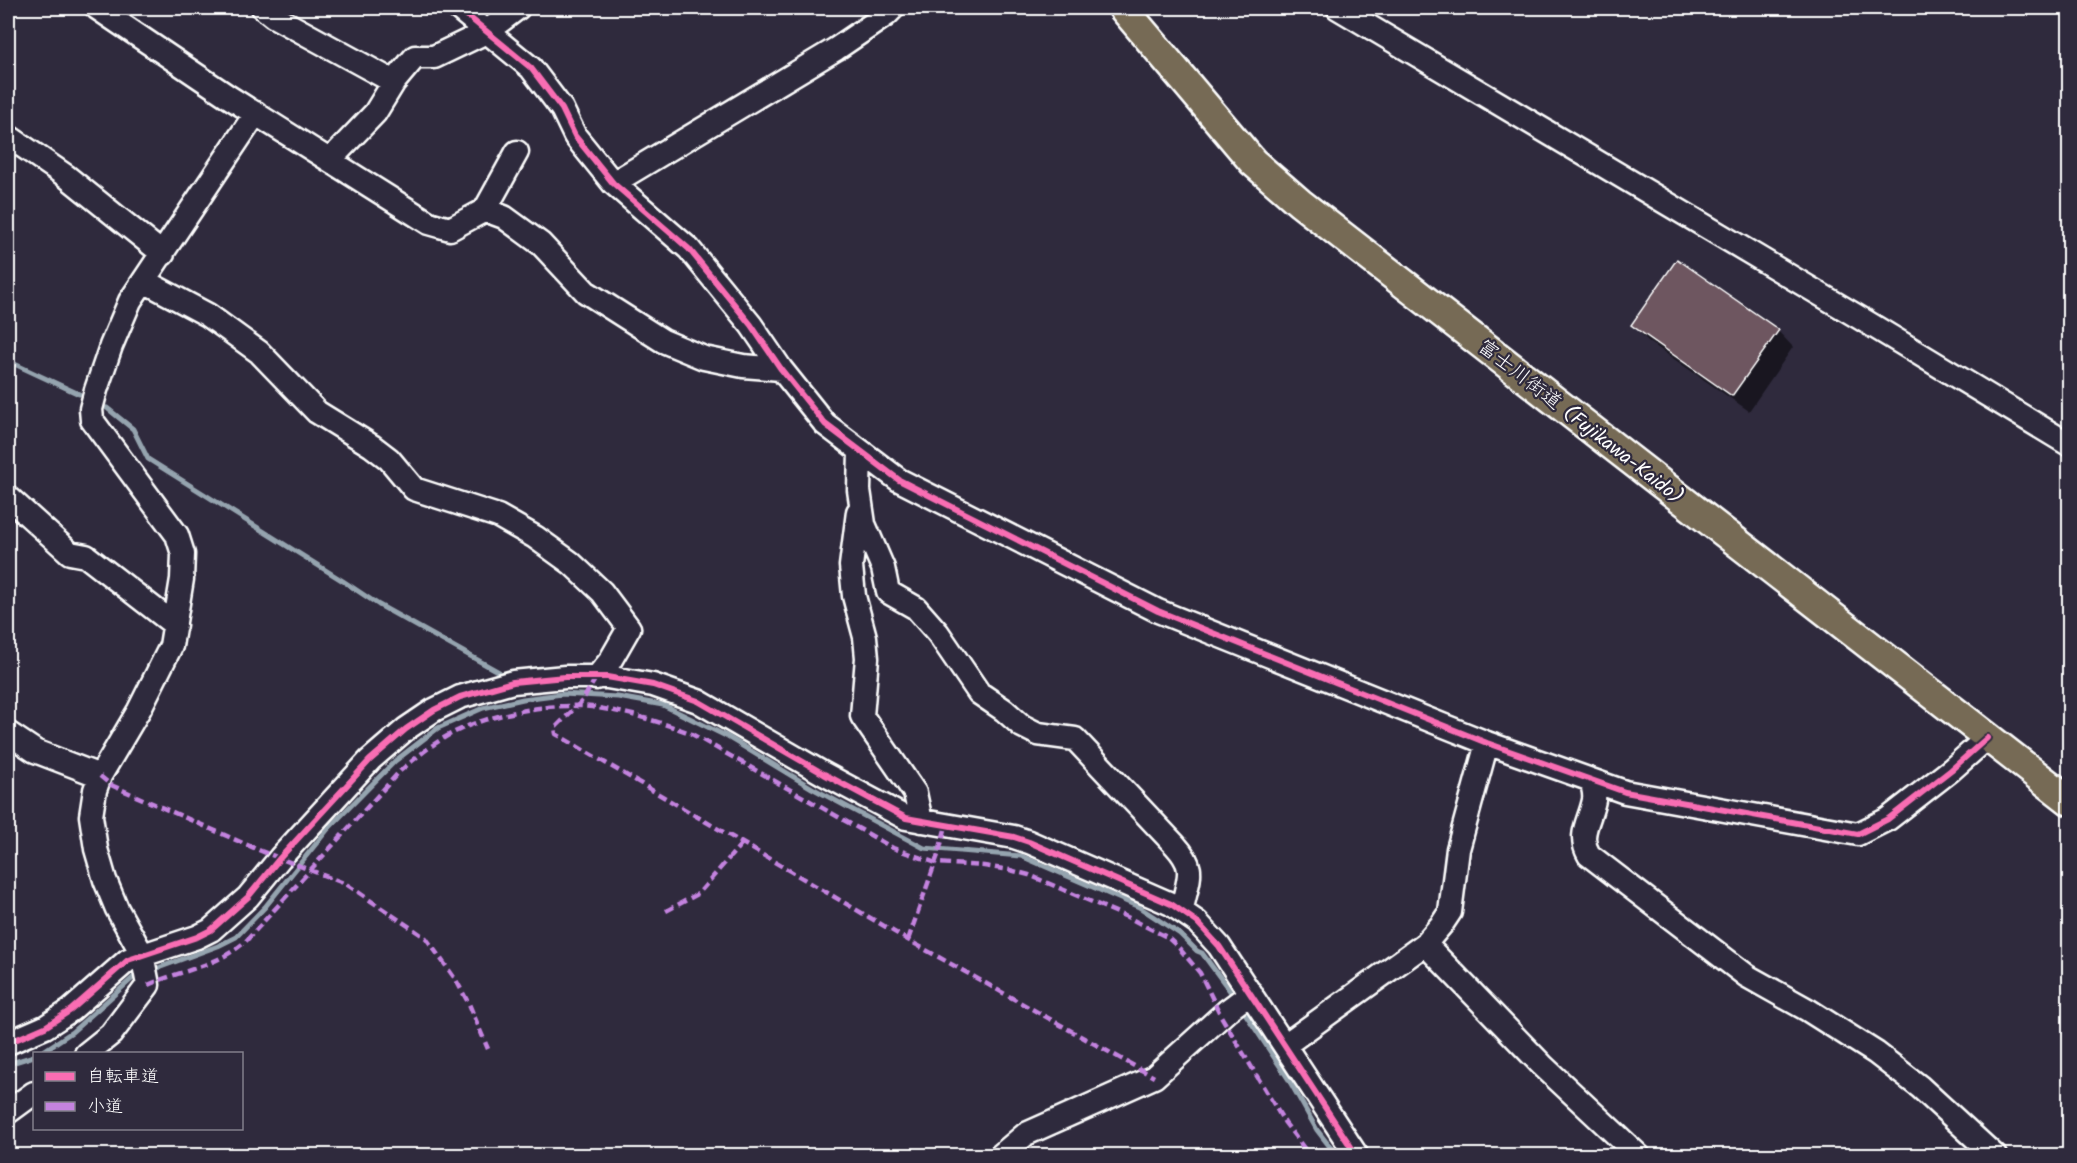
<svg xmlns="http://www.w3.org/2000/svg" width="2077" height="1163" viewBox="0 0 2077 1163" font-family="Kalam,'Klee One',sans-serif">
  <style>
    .shadow { fill: #0007 }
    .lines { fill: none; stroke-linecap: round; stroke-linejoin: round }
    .stream { stroke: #95a4af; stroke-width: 5 }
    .building { fill: #6e5661; stroke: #fff; stroke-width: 1.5 }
    .minor-casing { stroke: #fff; stroke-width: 27 }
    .major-casing { stroke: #fff; stroke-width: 33 }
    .minor { stroke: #2f2a3d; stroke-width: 22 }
    .major { stroke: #766a54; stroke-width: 28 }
    .quiet { stroke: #c483df; stroke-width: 4.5; stroke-dasharray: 9 4.5; stroke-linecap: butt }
    .cycleway-casing { stroke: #2f2a3d; stroke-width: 10 }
    .cycleway { stroke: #f96db3; stroke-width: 6 }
    .labels { text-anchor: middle; stroke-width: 4.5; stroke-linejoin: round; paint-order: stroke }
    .street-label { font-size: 20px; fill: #fff; stroke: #2f2a3d }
  </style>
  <rect width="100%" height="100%" fill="#2f2a3d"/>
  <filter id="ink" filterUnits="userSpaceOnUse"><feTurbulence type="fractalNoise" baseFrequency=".0167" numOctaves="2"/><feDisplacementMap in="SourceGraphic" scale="12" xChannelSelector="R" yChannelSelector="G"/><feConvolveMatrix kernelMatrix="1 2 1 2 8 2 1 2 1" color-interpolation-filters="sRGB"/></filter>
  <g filter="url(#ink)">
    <path class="shadow" d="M 1633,325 L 1778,331 L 1793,347 L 1749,411 L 1648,341 Z"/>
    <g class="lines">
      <path class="stream" d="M 8,361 L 79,394
        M 107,408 L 133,429 L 148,459 L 343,581 L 379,605 L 499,672 L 500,681
        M 150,971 L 218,946 L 236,937 L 265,907 L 328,829 L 395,761 L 438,728 L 483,708 L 523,699 L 562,694 L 618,697 L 663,705 L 726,736 L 812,788 L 924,848 L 1021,856 L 1139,907 L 1180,934 L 1197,951 L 1202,953 L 1236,999
        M 1241,1007 L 1289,1080 L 1317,1130 L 1337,1156
        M 39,1054 L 72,1032 L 134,977 L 142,975
        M 8,1064 L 34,1056"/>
    </g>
    <path class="building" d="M 1677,259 L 1779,330 L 1732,396 L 1631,325 Z"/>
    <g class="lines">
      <defs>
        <path id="minor" d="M 97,8 L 229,97 L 429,223 L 450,229 L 485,210 L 504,217 L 541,244 L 586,292 L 663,341 L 704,358 L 743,366 L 781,369
          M 263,8 L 273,16 L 394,82
          M 458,8 L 531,68 L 562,109 L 575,136 L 613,183 L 689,249 L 751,325 L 781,369 L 825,424 L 899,480 L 1158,611 L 1487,743 L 1625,792 L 1858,834 L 1888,819 L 1951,770 L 1987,738
          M 1338,8 L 1860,318 L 2070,445
          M 8,136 L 66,176 L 163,254
          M 330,160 L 375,113 L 394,82 L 415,57 L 434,57 L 486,32 L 518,8
          M 613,183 L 836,49 L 886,15 L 893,8
          M 485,210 L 517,152
          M 144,281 L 208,315 L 259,352 L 317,412 L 372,446 L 389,459 L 414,489 L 498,516 L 535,537 L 571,563 L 602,592 L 629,628 L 610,661 L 596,678
          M 860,451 L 859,490 L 864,524 L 883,568 L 888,592 L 916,608 L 938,633 L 979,693 L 1004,710 L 1022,726 L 1038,734 L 1075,739 L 1175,845 C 1196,868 1189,876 1183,904
          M 8,497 L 70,553 L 86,556 L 175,625
          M 858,512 L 851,566 L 854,596 L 865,637 L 867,658 L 862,716 L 915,793 L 921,821
          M 8,733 L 35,751 L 100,776
          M 1592,782 C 1593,788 1595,794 1594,800 C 1590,821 1577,835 1589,855 L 1747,976 L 1808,1010 L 1876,1053 L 1920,1087 L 1995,1156
          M 1425,944 L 1542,1065 L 1639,1156
          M 8,1043 L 45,1027 L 71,1010 L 128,960 L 197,937 L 211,930 L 248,897 L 280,858 L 370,760 L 406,729 L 434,710 L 460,697 L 513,682 L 565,677 L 607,677 L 653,685 L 698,701 L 824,774 L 906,818 L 1014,837 L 1029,842 L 1171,904 L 1197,922 L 1219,946 L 1357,1156
          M 1285,1045 L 1425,944 L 1442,924 L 1450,912 L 1458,849 L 1487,743
          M 86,1054 L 111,1034 L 148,985 L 142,954 L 117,909 L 105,880 L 96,849 L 91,816 L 95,790 L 100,776 L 139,710 L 171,646 L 182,579 L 183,554 L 177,535 L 92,420 L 91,409 L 96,390 L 111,346 L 130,301 L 256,113
          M 8,1112 L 34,1093
          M 1000,1156 L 1026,1134 L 1154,1077 L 1228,1010 L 1251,993"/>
        <path id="major" d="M 1123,8 L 1253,162 L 1300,203 L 2070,801"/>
      </defs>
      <use href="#minor" class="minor-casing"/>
      <use href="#major" class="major-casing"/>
      <use href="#minor" class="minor"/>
      <use href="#major" class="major"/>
      <path class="quiet" d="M 596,678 L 582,701 L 555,728 L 556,734 L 908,940 L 1154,1077
        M 100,776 L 111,785 L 261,851 L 346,884 L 426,938 L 456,980 L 469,1004 L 488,1049
        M 666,911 L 698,894 L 743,842
        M 908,940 L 938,855 L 946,826
        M 148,985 C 181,970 217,967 246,941 L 400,771 C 417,757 433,743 453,733 C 488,714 552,702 592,707 C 626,712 658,721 690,733 L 893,848 L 936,863 L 984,866 L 1010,870 L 1029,875 L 1127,917 L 1167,937 L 1179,948 L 1200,973 L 1221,1016 L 1285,1123 L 1310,1156"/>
      <defs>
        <path id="cycleway" d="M 458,8 L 531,68 L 562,109 L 575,136 L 613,183 L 689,249 L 751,325 L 781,369 L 825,424 L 899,480 L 1158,611 L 1487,743 L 1625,792 L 1858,834 L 1888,819 L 1951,770 L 1987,738
          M 8,1043 L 45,1027 L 71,1010 L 128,960 L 197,937 L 211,930 L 248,897 L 280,858 L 370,760 L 406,729 L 434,710 L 460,697 L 513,682 L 565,677 L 607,677 L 653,685 L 698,701 L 824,774 L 906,818 L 1014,837 L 1029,842 L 1171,904 L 1197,922 L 1219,946 L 1357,1156"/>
      </defs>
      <use href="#cycleway" class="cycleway-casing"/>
      <use href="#cycleway" class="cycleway"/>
    </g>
  </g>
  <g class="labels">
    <g class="street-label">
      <text transform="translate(1581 421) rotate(38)" y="7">富士川街道 (Fujikawa-Kaido)</text>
    </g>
  </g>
  <rect width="2077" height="1163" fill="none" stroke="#2f2a3d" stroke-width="30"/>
  <rect x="15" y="15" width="2047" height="1133" fill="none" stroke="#fff" stroke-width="2" filter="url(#ink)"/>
  <rect x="33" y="1052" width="210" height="78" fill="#2f2a3d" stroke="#827f8b" stroke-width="1.5"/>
  <rect x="45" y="1072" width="30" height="9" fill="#f96db3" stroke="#827f8b" stroke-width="1.5"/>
  <text x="87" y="1082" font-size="18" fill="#ffffff">自転車道</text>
  <rect x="45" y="1102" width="30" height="9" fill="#c483df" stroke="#827f8b" stroke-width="1.5"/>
  <text x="87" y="1112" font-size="18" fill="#ffffff">小道</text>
</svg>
